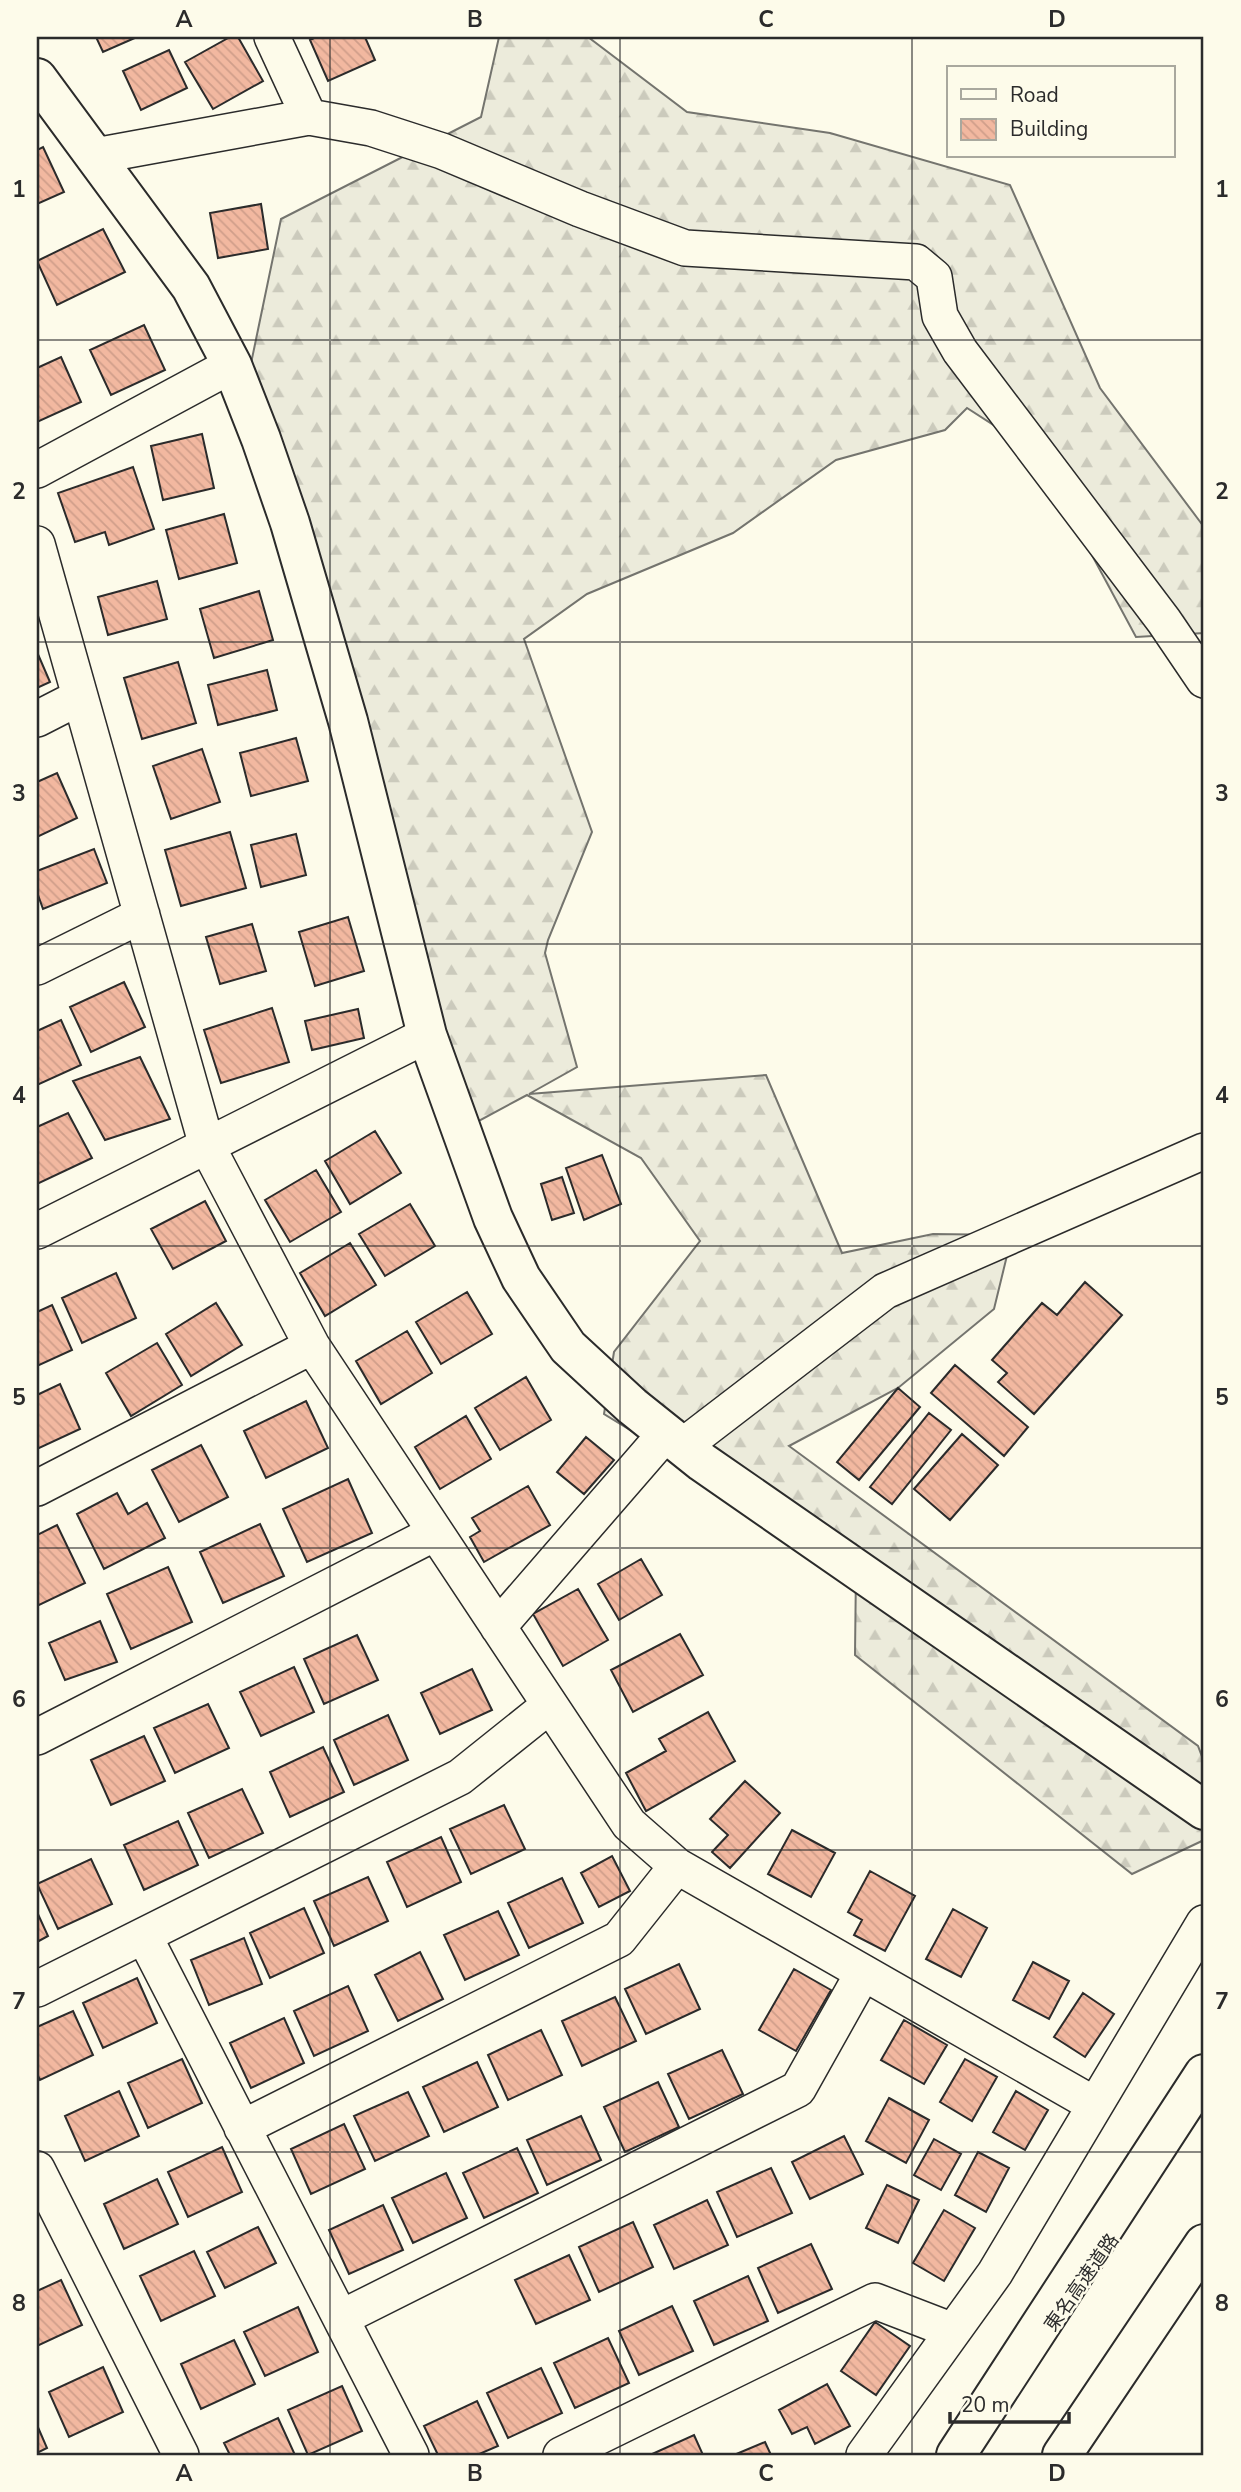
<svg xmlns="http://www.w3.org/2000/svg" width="1241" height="2492" viewBox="0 0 1241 2492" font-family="'Nunito Sans','Noto Sans JP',sans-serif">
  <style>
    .forest { fill: url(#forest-firs); stroke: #74746e; stroke-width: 2 }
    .building { fill: url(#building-back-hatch); stroke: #2b2b2b; stroke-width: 2 }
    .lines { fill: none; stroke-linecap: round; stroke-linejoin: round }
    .street-casing { stroke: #2b2b2b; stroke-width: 38 }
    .secondary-casing { stroke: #2b2b2b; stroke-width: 42 }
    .highway-casing { stroke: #2b2b2b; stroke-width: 42 }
    .street { stroke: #fdfbea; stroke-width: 35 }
    .secondary { stroke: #fdfbea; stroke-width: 38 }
    .highway { stroke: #fdfbea; stroke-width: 38 }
    .grid { fill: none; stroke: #2b2b2b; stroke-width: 2; stroke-opacity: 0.55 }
    .labels { text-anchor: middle; stroke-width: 5; stroke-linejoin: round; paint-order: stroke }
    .street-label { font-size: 19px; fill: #2b2b2b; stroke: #fdfbea }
    .neatline { fill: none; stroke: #2b2b2b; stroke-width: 2.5 }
    .grid-label { font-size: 23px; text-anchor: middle; font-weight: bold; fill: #2b2b2b }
  </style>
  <defs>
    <pattern id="forest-firs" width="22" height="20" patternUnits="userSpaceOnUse" patternTransform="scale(1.75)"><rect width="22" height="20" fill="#ecebdb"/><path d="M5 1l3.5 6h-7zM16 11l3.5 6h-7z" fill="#cbcabc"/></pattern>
    <pattern id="building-back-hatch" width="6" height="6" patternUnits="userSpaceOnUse" patternTransform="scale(1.75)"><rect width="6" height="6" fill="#f2b8a0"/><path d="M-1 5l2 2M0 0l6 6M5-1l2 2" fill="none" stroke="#d09e8a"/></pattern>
  </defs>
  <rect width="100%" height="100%" fill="#fdfbea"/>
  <path class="forest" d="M 499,37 L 588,37 L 687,112 L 830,133 L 1010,185 L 1100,388 L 1204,527 L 1204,633 L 1136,637 L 1037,453 L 967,408 L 945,430 L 836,460 L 733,533 L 587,594 L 524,639 L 592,832 L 548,940 L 545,953 L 577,1067 L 529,1094 L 766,1075 L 842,1253 L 933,1234 L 1012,1235 L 994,1309 L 898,1388 L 789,1446 L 1198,1746 L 1204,1762 L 1204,1840 L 1132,1874 L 855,1655 L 856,1568 L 604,1414 L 614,1352 L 700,1241 L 641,1158 L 527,1095 L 462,1130 L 243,402 L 281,219 L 481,117 Z"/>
  <path class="building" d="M 96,37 L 137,37 L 103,52 Z
    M 230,37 L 238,37 L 263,81 L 213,109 L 185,62 Z
    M 316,37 L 365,37 L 375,60 L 328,81 L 310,40 Z
    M 169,50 L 187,88 L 141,110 L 123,71 Z
    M 43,147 L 64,192 L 37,204 L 37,150 Z
    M 261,204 L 268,249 L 218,258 L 210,213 Z
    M 103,229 L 125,272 L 57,305 L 37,261 Z
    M 144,325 L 165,370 L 111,395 L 90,350 Z
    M 61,357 L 81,402 L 37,422 L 37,368 Z
    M 202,434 L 214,488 L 163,500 L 151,446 Z
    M 133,467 L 154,529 L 109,545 L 105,532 L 75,542 L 58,493 Z
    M 224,514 L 237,563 L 179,579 L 166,530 Z
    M 157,581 L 167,619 L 108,635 L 98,597 Z
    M 259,591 L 273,640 L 214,658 L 200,609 Z
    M 37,652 L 50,682 L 37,688 Z
    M 178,662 L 196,723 L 142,739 L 124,678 Z
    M 267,670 L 277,710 L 218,725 L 208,685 Z
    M 296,738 L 308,781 L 251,796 L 240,753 Z
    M 202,749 L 220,802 L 171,819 L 153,766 Z
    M 57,773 L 77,818 L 37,837 L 37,782 Z
    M 230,832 L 246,888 L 181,906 L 165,850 Z
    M 296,834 L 306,875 L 261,887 L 251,845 Z
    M 94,849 L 107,883 L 43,909 L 37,892 L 37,871 Z
    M 348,917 L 364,971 L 315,986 L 299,932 Z
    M 252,924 L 266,971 L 220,984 L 206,937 Z
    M 124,982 L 145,1027 L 91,1052 L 70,1007 Z
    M 272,1008 L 289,1062 L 221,1083 L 204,1030 Z
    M 358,1009 L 364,1038 L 312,1050 L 305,1021 Z
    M 61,1020 L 81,1065 L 37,1085 L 37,1031 Z
    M 140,1057 L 170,1119 L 105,1140 L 73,1081 Z
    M 68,1113 L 92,1158 L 37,1184 L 37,1127 Z
    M 375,1131 L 401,1173 L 350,1204 L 325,1161 Z
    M 602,1155 L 621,1204 L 584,1220 L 566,1168 Z
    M 316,1170 L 341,1212 L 290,1242 L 265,1200 Z
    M 562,1177 L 574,1213 L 552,1220 L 541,1184 Z
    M 205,1201 L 226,1241 L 173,1269 L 151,1229 Z
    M 410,1204 L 435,1246 L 385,1276 L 359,1234 Z
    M 350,1243 L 376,1285 L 325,1316 L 300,1273 Z
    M 116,1273 L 136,1318 L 82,1343 L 62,1298 Z
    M 1085,1282 L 1122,1315 L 1034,1414 L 998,1382 L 1007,1373 L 992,1360 L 1042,1303 L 1057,1315 Z
    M 467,1292 L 492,1334 L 441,1364 L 416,1322 Z
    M 216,1303 L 242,1345 L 191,1376 L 166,1334 Z
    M 52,1305 L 72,1350 L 37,1366 L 37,1312 Z
    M 407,1331 L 432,1373 L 381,1404 L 356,1361 Z
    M 157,1343 L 182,1385 L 131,1416 L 106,1373 Z
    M 955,1365 L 1028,1427 L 1004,1456 L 931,1393 Z
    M 526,1377 L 551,1420 L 500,1450 L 475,1408 Z
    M 60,1384 L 80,1429 L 37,1449 L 37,1395 Z
    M 898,1388 L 920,1407 L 859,1480 L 837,1462 Z
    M 306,1401 L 328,1448 L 266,1478 L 244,1431 Z
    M 929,1413 L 951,1430 L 892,1504 L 870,1487 Z
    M 466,1416 L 491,1459 L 440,1489 L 415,1447 Z
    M 962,1434 L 998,1465 L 950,1520 L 914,1489 Z
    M 586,1437 L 614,1460 L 584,1494 L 557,1472 Z
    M 201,1445 L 228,1497 L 179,1522 L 152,1470 Z
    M 348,1479 L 372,1533 L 307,1562 L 283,1509 Z
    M 528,1486 L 550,1525 L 484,1562 L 470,1537 L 480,1531 L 472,1518 Z
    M 117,1493 L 128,1514 L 147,1503 L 165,1538 L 104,1569 L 77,1514 Z
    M 260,1524 L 284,1576 L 223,1603 L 200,1552 Z
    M 57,1525 L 85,1583 L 37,1606 L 37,1535 Z
    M 641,1559 L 662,1595 L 619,1620 L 598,1584 Z
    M 168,1567 L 192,1622 L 131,1649 L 107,1594 Z
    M 578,1589 L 608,1640 L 563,1666 L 533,1614 Z
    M 100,1621 L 117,1662 L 65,1680 L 49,1643 Z
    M 680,1634 L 703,1675 L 633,1712 L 611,1670 Z
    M 357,1635 L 378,1680 L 324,1704 L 304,1659 Z
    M 294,1667 L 314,1712 L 261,1736 L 240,1692 Z
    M 472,1669 L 492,1710 L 440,1734 L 421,1693 Z
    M 208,1704 L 229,1748 L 175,1773 L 154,1728 Z
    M 708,1712 L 735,1761 L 646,1811 L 626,1773 L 666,1751 L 659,1739 Z
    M 388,1715 L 408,1760 L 354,1785 L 334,1740 Z
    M 144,1736 L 165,1781 L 111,1805 L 91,1760 Z
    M 323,1747 L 344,1792 L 290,1817 L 270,1772 Z
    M 745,1781 L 780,1813 L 730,1868 L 712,1852 L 728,1835 L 710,1819 Z
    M 242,1789 L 263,1833 L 209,1858 L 188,1813 Z
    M 504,1805 L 525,1849 L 471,1874 L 450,1829 Z
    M 178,1821 L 198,1865 L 144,1890 L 124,1845 Z
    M 792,1830 L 835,1853 L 811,1897 L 768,1874 Z
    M 441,1837 L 461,1882 L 407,1907 L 387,1862 Z
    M 612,1856 L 630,1891 L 599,1907 L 581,1873 Z
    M 91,1859 L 112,1904 L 58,1929 L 37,1884 Z
    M 870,1871 L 915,1896 L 885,1951 L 854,1935 L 862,1920 L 848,1912 Z
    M 368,1877 L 388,1921 L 334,1946 L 314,1901 Z
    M 562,1878 L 583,1923 L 529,1948 L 508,1903 Z
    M 304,1908 L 324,1953 L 270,1978 L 250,1933 Z
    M 953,1909 L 987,1928 L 961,1977 L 926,1959 Z
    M 498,1911 L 519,1955 L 465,1980 L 444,1935 Z
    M 37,1912 L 48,1936 L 37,1942 Z
    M 244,1938 L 262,1984 L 209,2005 L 191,1960 Z
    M 420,1952 L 443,1999 L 398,2021 L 375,1975 Z
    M 1033,1962 L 1069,1981 L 1049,2019 L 1013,2000 Z
    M 679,1964 L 700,2009 L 646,2034 L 625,1989 Z
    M 794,1969 L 831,1990 L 796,2051 L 759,2030 Z
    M 137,1978 L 157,2023 L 103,2048 L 83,2003 Z
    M 348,1986 L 368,2031 L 314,2056 L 294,2011 Z
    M 1083,1993 L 1114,2014 L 1085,2057 L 1054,2037 Z
    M 615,1997 L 636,2041 L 582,2066 L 562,2021 Z
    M 73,2011 L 93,2055 L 40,2080 L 37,2074 L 37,2027 Z
    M 284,2018 L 304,2063 L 251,2088 L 230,2043 Z
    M 904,2020 L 947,2045 L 924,2084 L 881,2060 Z
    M 541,2030 L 562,2075 L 508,2100 L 488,2055 Z
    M 722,2050 L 743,2094 L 689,2119 L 668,2074 Z
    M 182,2059 L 202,2103 L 148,2128 L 128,2083 Z
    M 965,2059 L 997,2077 L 972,2121 L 940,2102 Z
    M 477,2062 L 498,2107 L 444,2132 L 423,2087 Z
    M 658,2082 L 679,2127 L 625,2152 L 604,2107 Z
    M 119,2091 L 139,2136 L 85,2161 L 65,2116 Z
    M 1016,2091 L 1048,2110 L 1025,2150 L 993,2132 Z
    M 408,2092 L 429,2136 L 375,2161 L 354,2116 Z
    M 889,2098 L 929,2120 L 906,2163 L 866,2141 Z
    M 581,2116 L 601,2160 L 547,2185 L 527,2140 Z
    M 344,2124 L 365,2169 L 311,2194 L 291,2149 Z
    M 844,2136 L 863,2174 L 810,2199 L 792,2162 Z
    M 934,2139 L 961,2154 L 941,2190 L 914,2175 Z
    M 222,2147 L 242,2192 L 188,2217 L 168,2172 Z
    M 517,2148 L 538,2193 L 484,2218 L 463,2173 Z
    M 978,2152 L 1009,2168 L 986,2212 L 955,2195 Z
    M 771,2168 L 792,2213 L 737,2237 L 717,2192 Z
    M 446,2173 L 467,2218 L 413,2243 L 392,2198 Z
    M 157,2179 L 178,2224 L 124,2249 L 104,2204 Z
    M 887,2185 L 919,2200 L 898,2243 L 866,2228 Z
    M 707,2200 L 728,2245 L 674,2269 L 654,2225 Z
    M 383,2205 L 403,2250 L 349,2274 L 329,2230 Z
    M 944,2210 L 975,2228 L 944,2281 L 913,2263 Z
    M 633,2222 L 653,2267 L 599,2292 L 579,2247 Z
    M 258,2227 L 276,2263 L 225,2288 L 207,2252 Z
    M 811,2244 L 832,2289 L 778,2313 L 758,2268 Z
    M 194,2251 L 215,2296 L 161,2321 L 140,2276 Z
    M 569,2255 L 590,2300 L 536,2324 L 515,2280 Z
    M 748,2276 L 768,2321 L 714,2345 L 694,2301 Z
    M 61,2280 L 82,2325 L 37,2346 L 37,2291 Z
    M 672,2306 L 693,2351 L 639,2375 L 619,2331 Z
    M 298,2307 L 318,2352 L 265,2376 L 244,2332 Z
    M 875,2322 L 910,2346 L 876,2395 L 841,2371 Z
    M 608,2338 L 629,2383 L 575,2408 L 554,2363 Z
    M 234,2340 L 255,2384 L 201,2409 L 181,2364 Z
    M 103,2367 L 123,2412 L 69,2437 L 49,2392 Z
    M 541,2368 L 562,2413 L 508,2438 L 487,2393 Z
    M 827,2384 L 850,2426 L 815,2444 L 807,2427 L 792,2434 L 779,2410 Z
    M 342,2386 L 362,2431 L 308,2455 L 288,2410 Z
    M 477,2401 L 498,2446 L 477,2455 L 438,2455 L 424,2426 Z
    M 278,2418 L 295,2455 L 230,2455 L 224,2443 Z
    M 37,2425 L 47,2448 L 37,2453 Z
    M 694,2435 L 703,2455 L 650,2455 Z
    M 765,2442 L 771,2455 L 734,2455 Z"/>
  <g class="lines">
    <defs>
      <path id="street" d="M 309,117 L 371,128 L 442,151 L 580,209 L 685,248 L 916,262 L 934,277 L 940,316 L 960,351 L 1164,621 L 1204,680
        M 95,156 L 309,117 L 272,37
        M 37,470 L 232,365
        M 37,544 L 207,1146 L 312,1346 L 629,1824 L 677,1866 L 1095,2105
        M 37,719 L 80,697
        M 37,967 L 142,915
        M 37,1231 L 427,1035
        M 683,1446 L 885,1291 L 1204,1151
        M 37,1488 L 312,1346
        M 498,1627 L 666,1433
        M 37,1737 L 435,1533
        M 144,1936 L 411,2455
        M 37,1989 L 460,1777 L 550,1705
        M 242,2128 L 619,1939 L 677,1866
        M 37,2169 L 181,2455
        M 341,2318 L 798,2089 L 863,1973
        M 561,2455 L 875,2301 L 953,2331
        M 864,2455 L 995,2273 L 1204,1923"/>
      <path id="secondary" d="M 37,78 L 191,287 L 232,365 L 261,439 L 290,523 L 348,721 L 427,1035 L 493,1218 L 521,1278 L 568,1347 L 632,1406 L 702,1462 L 1204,1810"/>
      <path id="highway" d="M 956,2455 L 1204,2074
        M 1062,2455 L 1204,2244"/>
    </defs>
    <use href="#street" class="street-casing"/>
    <use href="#secondary" class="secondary-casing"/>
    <use href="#highway" class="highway-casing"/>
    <use href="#street" class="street"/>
    <use href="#secondary" class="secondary"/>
    <use href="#highway" class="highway"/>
  </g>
  <path class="grid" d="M 330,37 L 330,2455M 620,37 L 620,2455M 912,37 L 912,2455M 37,340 L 1204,340M 37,642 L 1204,642M 37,944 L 1204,944M 37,1246 L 1204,1246M 37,1548 L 1204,1548M 37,1850 L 1204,1850M 37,2152 L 1204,2152"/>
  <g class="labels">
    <g class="street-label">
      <text transform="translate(1081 2282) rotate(-55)" y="7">東名高速道路</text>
    </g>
  </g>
  <rect width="1241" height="2492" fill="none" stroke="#fdfbea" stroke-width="77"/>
  <rect x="947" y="66" width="228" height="91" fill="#fdfbea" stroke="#a9a89e" stroke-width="2"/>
  <rect x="961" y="89" width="35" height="10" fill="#fdfbea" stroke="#a9a89e" stroke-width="2"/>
  <text x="1010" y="102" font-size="21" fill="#2b2b2b">Road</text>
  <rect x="961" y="119" width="35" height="21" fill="url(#building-back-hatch)" stroke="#a9a89e" stroke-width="2"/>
  <text x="1010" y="136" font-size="21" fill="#2b2b2b">Building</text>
  <path d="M950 2412v10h119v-10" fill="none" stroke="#2b2b2b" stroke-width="3.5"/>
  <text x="961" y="2412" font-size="21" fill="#2b2b2b" stroke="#fdfbea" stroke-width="5" paint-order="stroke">20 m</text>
  <rect x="38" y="38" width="1164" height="2416" class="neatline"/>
  <g class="grid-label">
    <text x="184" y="27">A</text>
    <text x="475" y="27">B</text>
    <text x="766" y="27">C</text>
    <text x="1057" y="27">D</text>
    <text x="19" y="197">1</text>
    <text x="1222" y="197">1</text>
    <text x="19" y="499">2</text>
    <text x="1222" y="499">2</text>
    <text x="19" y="801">3</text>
    <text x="1222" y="801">3</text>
    <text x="19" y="1103">4</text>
    <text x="1222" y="1103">4</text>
    <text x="19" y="1405">5</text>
    <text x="1222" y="1405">5</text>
    <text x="19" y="1707">6</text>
    <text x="1222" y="1707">6</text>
    <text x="19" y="2009">7</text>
    <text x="1222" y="2009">7</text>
    <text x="19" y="2311">8</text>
    <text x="1222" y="2311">8</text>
    <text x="184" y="2481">A</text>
    <text x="475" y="2481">B</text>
    <text x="766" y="2481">C</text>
    <text x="1057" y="2481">D</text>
  </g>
</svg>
